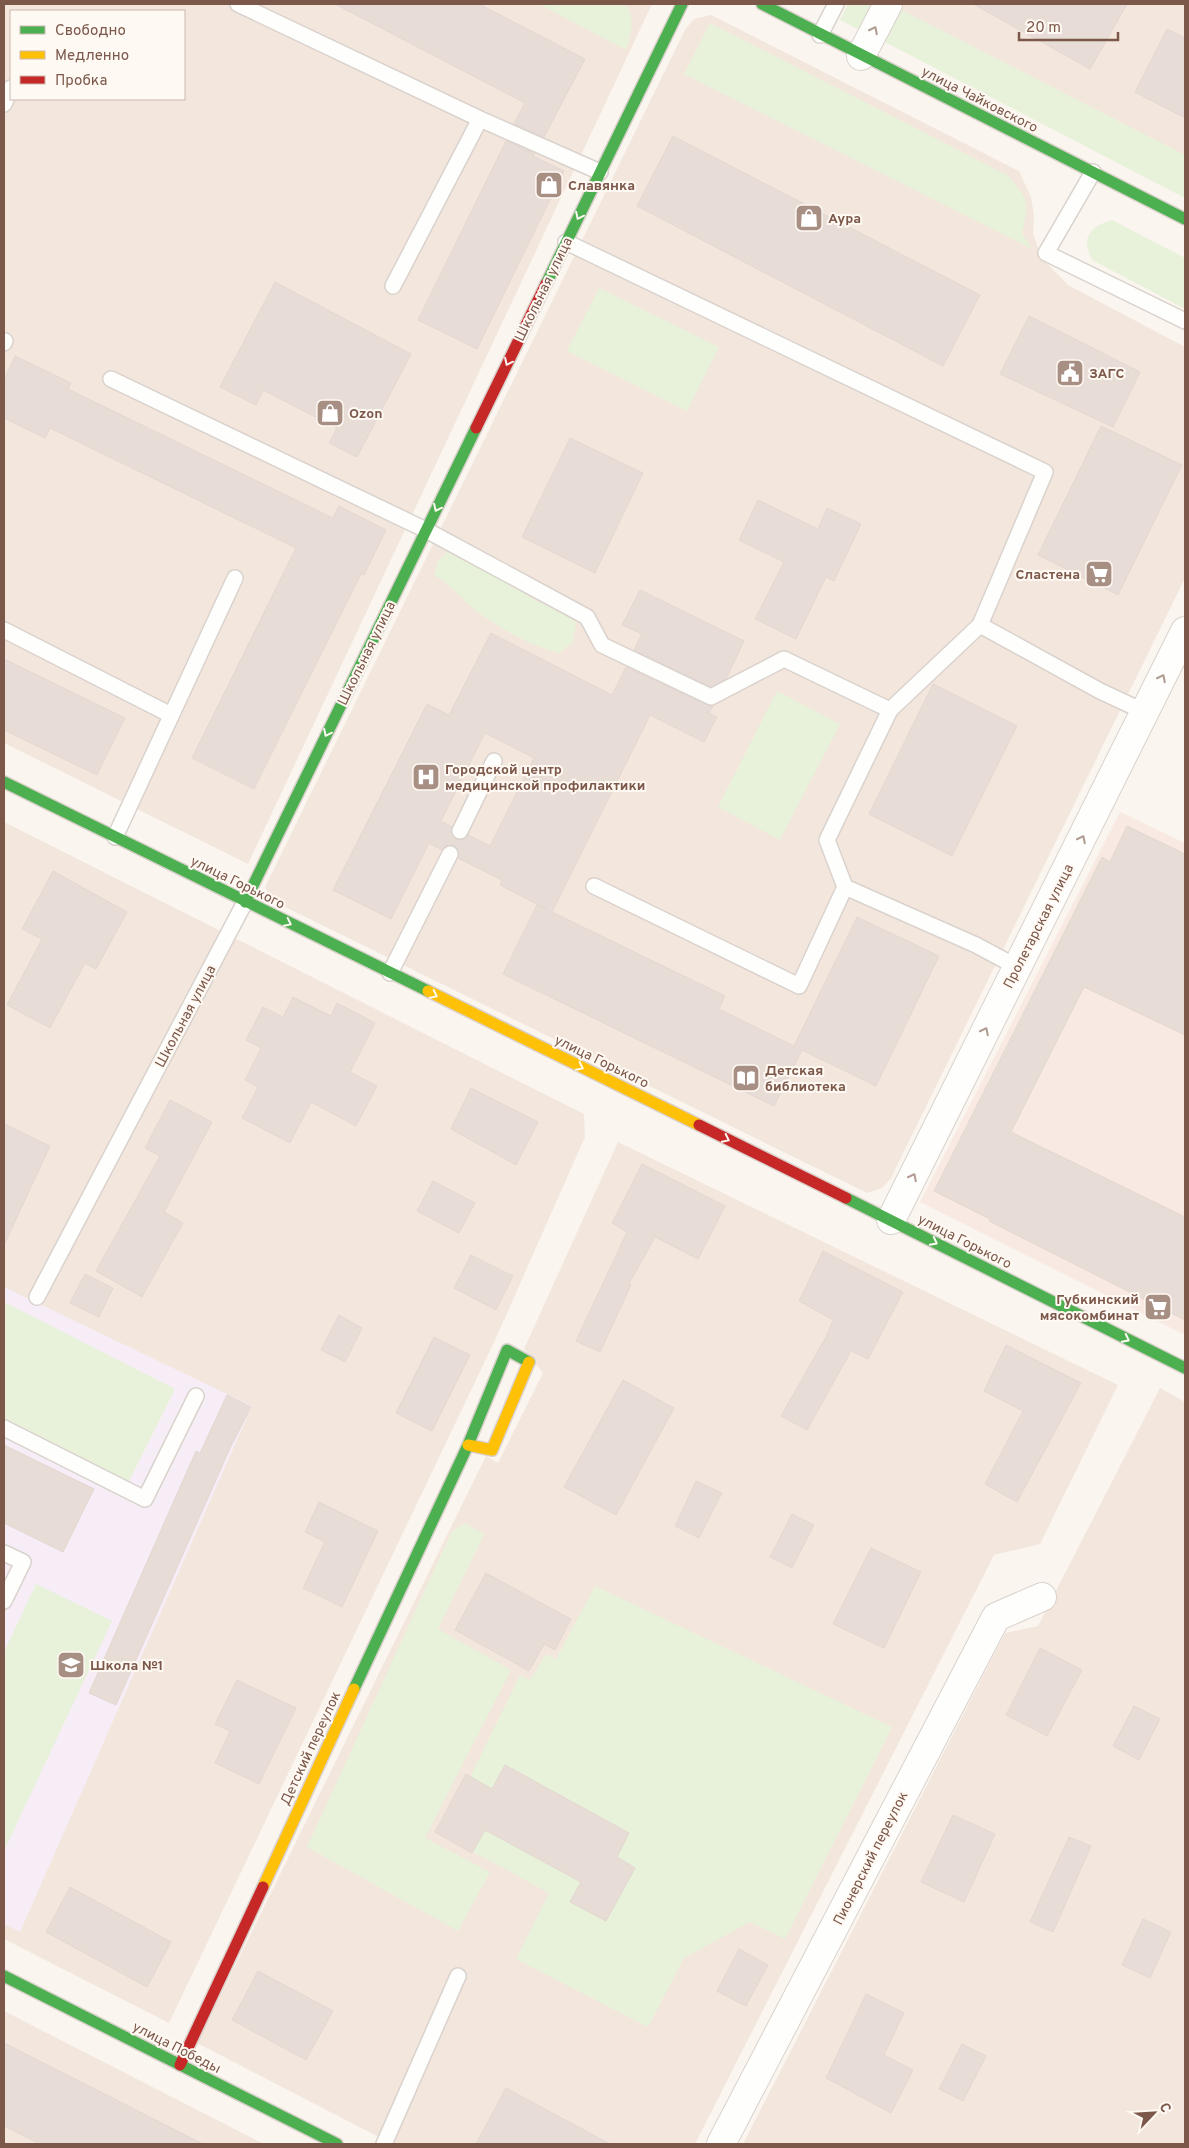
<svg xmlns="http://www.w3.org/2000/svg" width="1189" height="2148" viewBox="0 0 1189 2148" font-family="Overpass,sans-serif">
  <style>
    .residential { fill: #f3e7dd; fill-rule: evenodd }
    .commercial { fill: #f9e9e3 }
    .education { fill: #f6edf6 }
    .green { fill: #e8f1d9 }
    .building { fill: #e7ddd6; stroke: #e3d7d1; fill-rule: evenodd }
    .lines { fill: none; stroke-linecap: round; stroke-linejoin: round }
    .lane-casing { stroke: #dad2cd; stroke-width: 18 }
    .street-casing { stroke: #dad2cd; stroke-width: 30 }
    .fast-casing { stroke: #dad0cb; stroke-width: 14 }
    .slow-casing { stroke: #dad0cb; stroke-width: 14 }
    .jam-casing { stroke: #dad0cb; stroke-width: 14 }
    .lane { stroke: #fefefd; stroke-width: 15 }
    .street { stroke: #fefefd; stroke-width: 28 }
    .fast { stroke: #4caf50; stroke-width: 11 }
    .slow { stroke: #ffc107; stroke-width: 11 }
    .jam { stroke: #c62828; stroke-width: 11 }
    .oneway { stroke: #b09a92 }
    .oneway2 { stroke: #fff9f3 }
    .labels { text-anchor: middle; stroke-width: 4; stroke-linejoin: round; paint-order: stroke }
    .street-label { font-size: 14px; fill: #7c584b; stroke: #fff9f3 }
    .poi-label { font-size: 14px; font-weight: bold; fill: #7c584b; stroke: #fff9f3; text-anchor: start }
  </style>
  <rect width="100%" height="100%" fill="#faf5ef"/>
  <path class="residential" d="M 4,4 L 652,4 L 248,864 L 4,743 ZM 11,11 L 184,11 L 184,99 L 11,99 Z
    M 864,4 L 1185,4 L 1185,170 Z
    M 711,15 L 1019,171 L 1031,197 L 1034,215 L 1033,233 L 1041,257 L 1068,285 L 1185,347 L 1185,578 L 891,1178 L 882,1188 L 867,1193 L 271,900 L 265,887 L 686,28 L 694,19 Z
    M 4,822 L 584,1114 L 585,1137 L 496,1338 L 169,2023 L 4,1939 Z
    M 618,1142 L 1118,1385 L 1040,1544 L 994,1555 L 695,2144 L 392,2144 L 197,2043 L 486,1456 L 498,1463 L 543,1373 L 524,1349 Z
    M 1160,1388 L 1185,1402 L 1185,2144 L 743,2144 L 1005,1633 L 1038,1626 Z
    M 4,2011 L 264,2144 L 4,2144 Z"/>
  <path class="commercial" d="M 1120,812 L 1185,843 L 1185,1335 L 920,1202 Z"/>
  <path class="education" d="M 4,1287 L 252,1406 L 20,1932 L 4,1924 Z"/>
  <path class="green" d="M 539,4 L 625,4 C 636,18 631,34 626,50 Z
    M 848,4 L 881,4 L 865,33 L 840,20 Z
    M 900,9 L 1185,155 L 1185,198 L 883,41 Z
    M 710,23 L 1007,175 C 1029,199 1029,202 1022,233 L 1032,249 L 684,74 Z
    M 1112,220 L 1185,258 L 1185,309 L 1092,260 C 1081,237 1089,227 1112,220 Z
    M 599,288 L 719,347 L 687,411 L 567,351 Z
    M 449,550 L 483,565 L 538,602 L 567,612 L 576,623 L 573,642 L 559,653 C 531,646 503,630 479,613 C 463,601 452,585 434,575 L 438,561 Z
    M 777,691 L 840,724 L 780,840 L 718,807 Z
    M 4,1302 L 175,1389 L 128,1483 L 4,1420 Z
    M 465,1523 L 484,1534 L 438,1629 L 511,1670 L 425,1838 L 490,1872 L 458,1931 L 307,1847 L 452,1531 Z
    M 36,1584 L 112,1621 L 4,1851 L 4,1652 Z
    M 595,1586 L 892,1727 L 785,1939 L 750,1922 L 684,1958 L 648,2027 L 516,1959 L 549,1893 L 442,1835 L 520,1675 L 530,1680 L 546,1654 L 556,1659 Z"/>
  <path class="building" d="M 335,4 L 479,4 L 585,59 L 544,137 L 514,124 L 525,103 Z
    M 973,4 L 1127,4 L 1090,69 Z
    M 1167,29 L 1185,38 L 1185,118 L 1135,92 Z
    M 673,136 L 980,295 L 943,366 L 637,206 Z
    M 506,141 L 535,154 L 533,156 L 564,171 L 477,349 L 418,320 Z
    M 275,282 L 411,354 L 357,457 L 329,443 L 337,428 L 263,390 L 256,405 L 220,387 Z
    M 1029,316 L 1140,372 L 1113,427 L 1000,374 Z
    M 15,356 L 71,383 L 68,389 L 333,518 L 339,506 L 386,530 L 364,575 L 361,574 L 254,789 L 192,758 L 296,548 L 50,428 L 45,438 L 4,418 L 4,380 Z
    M 1101,426 L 1182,465 L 1118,595 L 1038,555 Z
    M 570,438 L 643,473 L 595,573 L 522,537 Z
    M 758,500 L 818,529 L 827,508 L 861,524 L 834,581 L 826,577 L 796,639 L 755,619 L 784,562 L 739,540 Z
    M 640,590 L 744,641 L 726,679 L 711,687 L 634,650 L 642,634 L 622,625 Z
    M 491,633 L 612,695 L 626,667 L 707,705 L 713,706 L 709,713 L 717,717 L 704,742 L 650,715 L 552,912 L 725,996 L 719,1009 L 794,1046 L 857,917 L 939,956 L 876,1086 L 802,1050 L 774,1106 L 503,974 L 537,905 L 548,910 L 500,885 L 502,880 L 458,858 L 458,849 L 454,845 L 445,846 L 442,850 L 429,843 L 391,919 L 333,890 L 427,704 L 449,715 ZM 485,733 L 534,758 L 490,846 L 468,835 L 461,840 L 456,839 L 451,832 L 452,827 L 441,821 Z
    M 4,659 L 125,718 L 97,775 L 4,730 Z
    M 933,684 L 1017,726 L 952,856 L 869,814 Z
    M 1127,826 L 1185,854 L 1185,1035 L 1084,987 L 1011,1132 L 1185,1217 L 1185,1320 L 989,1221 L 990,1219 L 934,1191 L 1102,857 L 1110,862 Z
    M 53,871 L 127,912 L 96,969 L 85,963 L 50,1028 L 7,1005 L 42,939 L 22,929 Z
    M 293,997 L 331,1016 L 337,1003 L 375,1023 L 350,1072 L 377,1086 L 356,1126 L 311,1102 L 290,1143 L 242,1118 L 258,1087 L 245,1080 L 261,1048 L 246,1040 L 263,1007 L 283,1017 Z
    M 471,1088 L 538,1122 L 516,1165 L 451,1129 Z
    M 170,1100 L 212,1122 L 164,1212 L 183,1223 L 142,1297 L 96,1271 L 160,1156 L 145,1148 Z
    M 4,1124 L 50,1146 L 4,1245 Z
    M 642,1164 L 725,1206 L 698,1259 L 655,1237 L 629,1284 L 631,1285 L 600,1352 L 576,1341 L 627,1232 L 612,1223 Z
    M 433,1181 L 475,1203 L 459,1233 L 417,1211 Z
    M 823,1251 L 903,1292 L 868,1359 L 851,1351 L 807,1430 L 781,1416 L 826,1337 L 833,1320 L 799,1301 Z
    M 471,1255 L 513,1276 L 496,1310 L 454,1288 Z
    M 85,1274 L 113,1288 L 99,1317 L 70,1303 Z
    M 339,1315 L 362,1328 L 345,1362 L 321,1350 Z
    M 434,1337 L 470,1355 L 432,1431 L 396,1413 Z
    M 1006,1345 L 1081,1383 L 1017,1502 L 985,1484 L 1023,1411 L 984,1391 Z
    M 623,1380 L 674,1408 L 616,1515 L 564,1487 Z
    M 227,1395 L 251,1407 L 231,1446 L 116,1705 L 89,1693 L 196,1451 L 200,1453 Z
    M 4,1445 L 94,1489 L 63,1552 L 4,1523 Z
    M 696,1481 L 722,1493 L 699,1538 L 675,1526 Z
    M 319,1502 L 378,1531 L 342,1607 L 303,1588 L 325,1542 L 305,1532 Z
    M 792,1514 L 814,1525 L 792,1568 L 770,1557 Z
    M 871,1548 L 921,1572 L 884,1648 L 833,1624 Z
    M 486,1573 L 571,1619 L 555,1650 L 544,1644 L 529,1671 L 455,1630 Z
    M 1040,1648 L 1082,1670 L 1047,1736 L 1006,1715 Z
    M 237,1680 L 296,1708 L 259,1784 L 215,1763 L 230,1731 L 215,1724 Z
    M 1134,1706 L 1160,1719 L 1139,1760 L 1113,1746 Z
    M 505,1765 L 629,1833 L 617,1857 L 635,1868 L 606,1921 L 570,1902 L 581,1882 L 485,1830 L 472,1853 L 435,1832 L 466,1774 L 492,1789 Z
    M 953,1815 L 995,1834 L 964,1902 L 921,1882 Z
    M 1069,1837 L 1091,1846 L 1053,1932 L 1030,1922 Z
    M 70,1887 L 171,1942 L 147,1987 L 46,1932 Z
    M 1143,1919 L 1171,1932 L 1150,1978 L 1122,1965 Z
    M 739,1949 L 768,1965 L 746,2006 L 717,1991 Z
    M 258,1971 L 333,2011 L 306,2060 L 232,2020 Z
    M 866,1994 L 904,2013 L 884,2055 L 913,2070 L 891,2113 L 826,2078 Z
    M 4,2043 L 203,2144 L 40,2144 L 4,2126 Z
    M 962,2044 L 986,2056 L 963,2101 L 939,2089 Z
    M 506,2088 L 610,2144 L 476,2144 Z"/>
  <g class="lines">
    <defs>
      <path id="lane" d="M 238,4 L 480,119 L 393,286
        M 820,35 L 836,4
        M 4,104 L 11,88
        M 480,119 L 600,172
        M 1093,172 L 1046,253 L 1185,321
        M 566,242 L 1045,472 L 980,625 L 1100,691 L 1145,712
        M 4,343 L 5,341
        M 111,379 L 426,530 L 587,617 L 602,645 L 711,697 L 784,659 L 890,710
        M 4,630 L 171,715
        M 460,831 L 494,761
        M 115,837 L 235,578
        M 594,886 L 799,986 L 845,887 L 827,840 L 890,710 L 980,625
        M 845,887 L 976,945 L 1017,967
        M 390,973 L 450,854
        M 37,1297 L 245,902
        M 4,1428 L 145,1499 L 196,1396
        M 4,1553 L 23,1562 L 4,1601
        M 384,2144 L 458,1976"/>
      <path id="street" d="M 861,56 L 888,4
        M 891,1220 L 1185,631
        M 721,2144 L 996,1617 L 1042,1597"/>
      <path id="fast" d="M 762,4 L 1185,219
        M 546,284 L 682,4
        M 4,782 L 428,991
        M 245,902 L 476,428
        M 846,1198 L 1185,1368
        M 354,1689 L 468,1445 L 507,1350 L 529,1362
        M 4,1976 L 337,2144"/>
      <path id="slow" d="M 428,991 L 699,1125
        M 468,1445 L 492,1450 L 529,1362
        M 263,1887 L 354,1689"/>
      <path id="jam" d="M 476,428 L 546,284
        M 699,1125 L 846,1198
        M 180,2065 L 263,1887"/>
    </defs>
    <use href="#lane" class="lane-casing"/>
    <use href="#street" class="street-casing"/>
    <use href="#fast" class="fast-casing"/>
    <use href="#slow" class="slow-casing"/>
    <use href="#jam" class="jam-casing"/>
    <use href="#lane" class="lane"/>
    <use href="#street" class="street"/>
    <use href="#fast" class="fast"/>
    <use href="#slow" class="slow"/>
    <use href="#jam" class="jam"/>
  </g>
  <defs><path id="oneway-chevron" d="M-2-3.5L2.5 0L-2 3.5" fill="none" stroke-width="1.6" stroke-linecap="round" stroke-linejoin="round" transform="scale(1.25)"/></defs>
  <g class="oneway">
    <use href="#oneway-chevron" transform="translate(874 30) rotate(-63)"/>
    <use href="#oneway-chevron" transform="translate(1162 678) rotate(-63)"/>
    <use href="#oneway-chevron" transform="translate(1082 839) rotate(-63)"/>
    <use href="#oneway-chevron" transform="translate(985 1031) rotate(-63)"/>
    <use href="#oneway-chevron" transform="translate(913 1177) rotate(-63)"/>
  </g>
  <g class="oneway2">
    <use href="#oneway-chevron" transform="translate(579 216) rotate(116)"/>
    <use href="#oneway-chevron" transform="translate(508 362) rotate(116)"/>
    <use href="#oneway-chevron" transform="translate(437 508) rotate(116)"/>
    <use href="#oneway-chevron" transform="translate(327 733) rotate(116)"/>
    <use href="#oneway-chevron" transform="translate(288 923) rotate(26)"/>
    <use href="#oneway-chevron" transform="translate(434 995) rotate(26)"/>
    <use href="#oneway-chevron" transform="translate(580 1067) rotate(26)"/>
    <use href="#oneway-chevron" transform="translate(726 1139) rotate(26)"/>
    <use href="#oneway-chevron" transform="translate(934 1242) rotate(27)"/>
    <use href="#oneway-chevron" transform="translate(1126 1339) rotate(27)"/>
  </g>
  <defs>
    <symbol id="shop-square" viewBox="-11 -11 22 22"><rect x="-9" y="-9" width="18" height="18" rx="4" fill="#a88f84" stroke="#fff9f3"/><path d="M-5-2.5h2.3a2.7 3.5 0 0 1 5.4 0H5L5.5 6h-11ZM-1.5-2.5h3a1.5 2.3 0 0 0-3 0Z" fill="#fff"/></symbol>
    <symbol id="civic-square" viewBox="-11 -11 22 22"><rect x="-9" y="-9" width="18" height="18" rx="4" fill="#a88f84" stroke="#fff9f3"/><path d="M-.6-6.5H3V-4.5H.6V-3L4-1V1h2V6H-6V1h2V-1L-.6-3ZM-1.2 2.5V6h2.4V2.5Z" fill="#fff"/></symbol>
    <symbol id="supermarket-square" viewBox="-11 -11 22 22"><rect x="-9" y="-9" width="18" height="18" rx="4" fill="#a88f84" stroke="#fff9f3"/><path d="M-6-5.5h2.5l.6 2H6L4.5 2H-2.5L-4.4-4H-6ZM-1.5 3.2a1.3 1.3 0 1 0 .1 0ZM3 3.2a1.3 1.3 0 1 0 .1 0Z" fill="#fff"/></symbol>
    <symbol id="hospital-square" viewBox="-11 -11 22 22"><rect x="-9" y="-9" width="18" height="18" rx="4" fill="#a88f84" stroke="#fff9f3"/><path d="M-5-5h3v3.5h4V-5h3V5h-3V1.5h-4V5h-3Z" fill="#fff"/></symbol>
    <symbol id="library-square" viewBox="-11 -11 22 22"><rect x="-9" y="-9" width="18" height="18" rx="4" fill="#a88f84" stroke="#fff9f3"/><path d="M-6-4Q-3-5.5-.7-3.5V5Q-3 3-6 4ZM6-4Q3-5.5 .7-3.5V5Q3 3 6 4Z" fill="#fff"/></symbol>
    <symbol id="school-square" viewBox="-11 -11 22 22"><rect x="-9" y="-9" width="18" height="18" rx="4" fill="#a88f84" stroke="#fff9f3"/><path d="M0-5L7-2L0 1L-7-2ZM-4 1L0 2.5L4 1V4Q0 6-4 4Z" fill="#fff"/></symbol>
  </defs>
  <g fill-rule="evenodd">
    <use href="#shop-square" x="533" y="169" width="32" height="32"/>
    <use href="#shop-square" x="793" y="202" width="32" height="32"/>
    <use href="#civic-square" x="1054" y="357" width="32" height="32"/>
    <use href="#shop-square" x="314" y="397" width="32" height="32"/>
    <use href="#supermarket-square" x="1083" y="558" width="32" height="32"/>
    <use href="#hospital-square" x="410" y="761" width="32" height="32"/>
    <use href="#library-square" x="730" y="1062" width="32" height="32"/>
    <use href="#supermarket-square" x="1142" y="1291" width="32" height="32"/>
    <use href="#school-square" x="55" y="1649" width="32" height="32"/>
  </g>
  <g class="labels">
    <g class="street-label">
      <text transform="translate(980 99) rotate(27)" y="5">улица Чайковского</text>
      <text transform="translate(543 289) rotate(-64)" y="5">Школьная улица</text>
      <text transform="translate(366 653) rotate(-64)" y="5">Школьная улица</text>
      <text transform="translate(238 882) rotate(26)" y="5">улица Горького</text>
      <text transform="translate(1038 926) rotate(-63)" y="5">Пролетарская улица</text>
      <text transform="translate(185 1016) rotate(-62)" y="5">Школьная улица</text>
      <text transform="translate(602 1061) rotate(26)" y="5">улица Горького</text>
      <text transform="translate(965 1241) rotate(27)" y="5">улица Горького</text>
      <text transform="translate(310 1748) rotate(-65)" y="5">Детский переулок</text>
      <text transform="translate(870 1858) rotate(-63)" y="5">Пионерский переулок</text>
      <text transform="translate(177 2047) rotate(27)" y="5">улица Победы</text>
    </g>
    <g class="poi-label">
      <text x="568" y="190">Славянка</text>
      <text x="828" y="223">Аура</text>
      <text x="1089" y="378">ЗАГС</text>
      <text x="349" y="418">Ozon</text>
      <text x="1080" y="579" text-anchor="end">Сластена</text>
      <text x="445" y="774">Городской центр<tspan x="445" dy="16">медицинской профилактики</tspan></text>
      <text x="765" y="1075">Детская<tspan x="765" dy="16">библиотека</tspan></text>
      <text x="1139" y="1304" text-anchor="end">Губкинский<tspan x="1139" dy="16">мясокомбинат</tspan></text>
      <text x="90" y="1670">Школа №1</text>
    </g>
  </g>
  <rect width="1189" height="2148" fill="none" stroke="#7c584b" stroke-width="10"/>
  <rect x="10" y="10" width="175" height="90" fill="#fff9f3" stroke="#cbb9b0"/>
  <rect x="20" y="26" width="25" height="8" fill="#4caf50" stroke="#cbb9b0"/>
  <text x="55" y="35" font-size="15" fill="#7c584b">Свободно</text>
  <rect x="20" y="51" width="25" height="8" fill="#ffc107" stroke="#cbb9b0"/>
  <text x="55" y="60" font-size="15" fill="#7c584b">Медленно</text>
  <rect x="20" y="76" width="25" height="8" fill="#c62828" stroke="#cbb9b0"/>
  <text x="55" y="85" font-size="15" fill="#7c584b">Пробка</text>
  <g transform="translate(1154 2113) rotate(65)" stroke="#fff9f3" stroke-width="4" paint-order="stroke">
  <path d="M0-4L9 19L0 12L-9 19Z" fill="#7c584b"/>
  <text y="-8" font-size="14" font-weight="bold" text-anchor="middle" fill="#7c584b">С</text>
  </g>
  <path d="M1019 32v8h99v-8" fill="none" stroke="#7c584b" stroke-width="2.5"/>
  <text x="1026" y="32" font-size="15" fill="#7c584b" stroke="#fff9f3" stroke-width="4" paint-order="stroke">20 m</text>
</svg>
